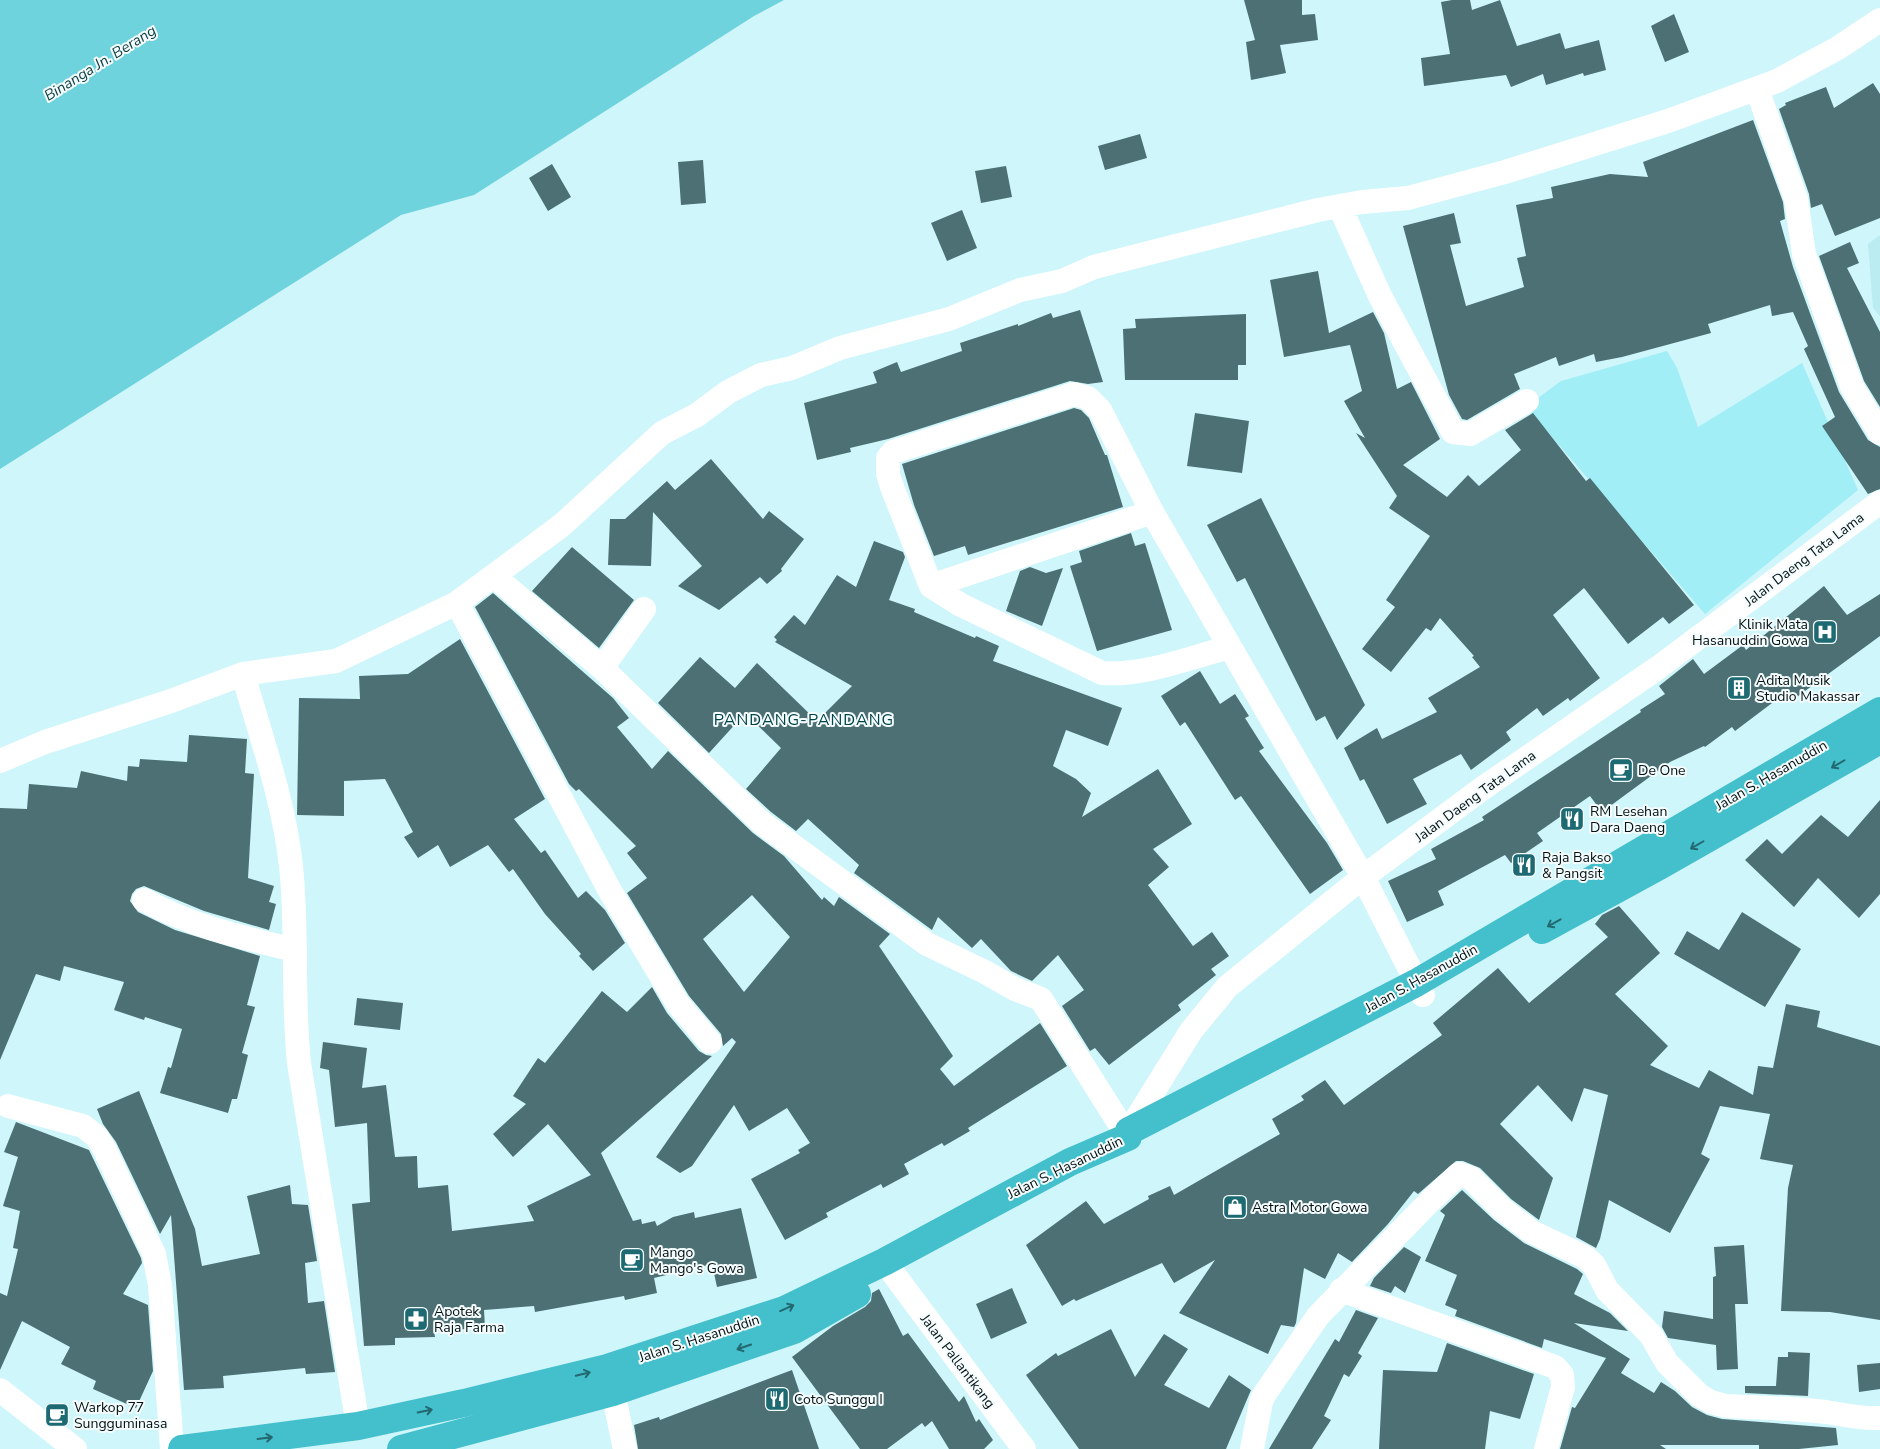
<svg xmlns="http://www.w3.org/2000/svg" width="1880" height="1449" viewBox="0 0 1880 1449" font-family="'Nunito Sans',sans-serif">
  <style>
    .built { fill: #baecf2 }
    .green { fill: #a1eef7 }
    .water { fill: #6fd3de }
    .building { fill: #4c7074; fill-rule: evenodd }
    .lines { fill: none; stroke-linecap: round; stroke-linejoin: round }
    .street { stroke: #fff; stroke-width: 24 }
    .highway { stroke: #44bfcc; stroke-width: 28 }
    .oneway { stroke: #246870 }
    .labels { text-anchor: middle; stroke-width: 4; stroke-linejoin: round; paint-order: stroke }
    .street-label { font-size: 14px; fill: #041113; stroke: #f4fcfd }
    .poi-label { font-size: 14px; fill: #041113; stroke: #f4fcfd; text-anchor: start }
    .water-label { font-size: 15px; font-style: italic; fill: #0d3d42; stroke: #f4fcfd }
    .quarter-label { font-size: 16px; letter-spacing: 1px; fill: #00444a; stroke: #f4fcfd }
  </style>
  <rect width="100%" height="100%" fill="#cef6fb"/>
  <path class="built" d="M 1880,235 L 1880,316 L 1873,308 L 1868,244 Z"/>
  <path class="green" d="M 1667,351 L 1677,368 L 1698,427 L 1802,363 L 1858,490 L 1705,614 L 1526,407 L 1561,381 Z"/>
  <path class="water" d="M 0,0 L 784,0 L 754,16 L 474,195 L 401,215 L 0,469 Z"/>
  <path class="building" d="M 1244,0 L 1302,0 L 1302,15 L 1315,14 L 1318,40 L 1280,45 L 1286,73 L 1251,80 L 1246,42 L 1255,40 Z
    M 1452,0 L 1470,0 L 1472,10 L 1500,0 L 1517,46 L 1560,33 L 1565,49 L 1599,40 L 1606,70 L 1584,76 L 1583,73 L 1546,85 L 1543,74 L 1511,87 L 1506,75 L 1424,86 L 1421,58 L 1450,54 L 1441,2 Z
    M 1674,14 L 1689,52 L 1665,62 L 1651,26 Z
    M 1873,83 L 1880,94 L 1880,218 L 1835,236 L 1822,204 L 1811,208 L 1809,194 L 1779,109 L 1786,105 L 1785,103 L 1826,87 L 1834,108 Z
    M 1753,120 L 1783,202 L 1785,219 L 1780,221 L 1793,267 L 1839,392 L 1868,440 L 1880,447 L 1880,489 L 1868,494 L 1822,426 L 1835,417 L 1804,349 L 1808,346 L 1793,312 L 1772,316 L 1770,305 L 1708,324 L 1711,333 L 1622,357 L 1596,362 L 1594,354 L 1559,366 L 1556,357 L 1514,374 L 1520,389 L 1467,420 L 1462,419 L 1449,395 L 1403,226 L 1454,213 L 1461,243 L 1450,245 L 1466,306 L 1524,287 L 1517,258 L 1526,256 L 1516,205 L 1553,198 L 1551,187 L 1610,174 L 1648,177 L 1643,162 Z
    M 1140,134 L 1147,158 L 1105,170 L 1098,146 Z
    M 703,160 L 706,203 L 681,205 L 678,162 Z
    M 552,164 L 571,197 L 548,211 L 529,178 Z
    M 1006,166 L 1012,197 L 981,203 L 975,171 Z
    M 962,210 L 977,248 L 947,261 L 931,223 Z
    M 1850,242 L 1859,263 L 1847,268 L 1880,332 L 1880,407 L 1864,381 L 1819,256 Z
    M 1318,271 L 1329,333 L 1373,312 L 1384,333 L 1397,389 L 1411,382 L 1440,439 L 1403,465 L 1447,497 L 1468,475 L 1479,486 L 1521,450 L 1505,430 L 1533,413 L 1586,481 L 1590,478 L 1694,605 L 1669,624 L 1663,617 L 1628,644 L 1584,588 L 1553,615 L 1600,678 L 1570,701 L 1568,698 L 1543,716 L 1537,708 L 1506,732 L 1511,740 L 1471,770 L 1461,754 L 1413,779 L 1427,804 L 1387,824 L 1364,779 L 1360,781 L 1344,748 L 1377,728 L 1382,739 L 1437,712 L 1428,698 L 1480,667 L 1472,657 L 1474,656 L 1440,618 L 1431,631 L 1426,628 L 1391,672 L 1362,649 L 1395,607 L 1386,600 L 1430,536 L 1389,508 L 1397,496 L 1356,433 L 1365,438 L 1344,401 L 1362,391 L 1350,345 L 1284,357 L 1270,280 Z
    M 1080,310 L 1103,382 L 1088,384 L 1070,381 L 888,439 L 850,448 L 851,452 L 817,460 L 804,403 L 877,383 L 873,372 L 897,362 L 901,372 L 962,351 L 960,343 L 1018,324 L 1018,326 L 1051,313 L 1053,318 Z
    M 1246,314 L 1246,365 L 1238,365 L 1238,380 L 1125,380 L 1123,329 L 1136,328 L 1135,319 Z
    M 1074,408 L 1081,410 L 1089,418 L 1105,455 L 1107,455 L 1123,507 L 968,555 L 965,546 L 934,556 L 914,505 L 902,464 Z
    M 1195,413 L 1249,421 L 1242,473 L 1187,466 Z
    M 711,459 L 763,519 L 769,511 L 804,539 L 781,569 L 782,571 L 767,584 L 760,577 L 719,610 L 678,586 L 702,566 L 653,512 L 651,566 L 608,565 L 610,519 L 625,519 L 667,481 L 675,490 Z
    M 1261,498 L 1365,705 L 1337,740 L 1325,716 L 1316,721 L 1245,578 L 1237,582 L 1207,525 Z
    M 1131,533 L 1135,546 L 1145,543 L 1172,630 L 1097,651 L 1070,566 L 1082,562 L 1079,551 Z
    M 874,541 L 903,552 L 905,557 L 889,600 L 915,609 L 914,612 L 975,638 L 976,636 L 999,646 L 993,661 L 1122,708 L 1108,746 L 1066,730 L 1053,766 L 1076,779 L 1091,793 L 1082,817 L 1158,769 L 1192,824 L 1153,849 L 1169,867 L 1148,885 L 1193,946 L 1212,932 L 1229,956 L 1211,969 L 1216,975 L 1178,1005 L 1181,1010 L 1109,1065 L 1095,1048 L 1090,1051 L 1062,1006 L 1084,990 L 1058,955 L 1032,981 L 1011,971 L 981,939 L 972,948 L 938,917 L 932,930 L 854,873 L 859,865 L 808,819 L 796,831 L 771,812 L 746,789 L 781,748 L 747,715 L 742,722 L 739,720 L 709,753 L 658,703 L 700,657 L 735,688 L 757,663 L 817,721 L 852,686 L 775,642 L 777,640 L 774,637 L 794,615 L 805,625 L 837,575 L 856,587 Z
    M 572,547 L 634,600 L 599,648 L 532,591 Z
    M 1030,567 L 1046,573 L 1063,568 L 1042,626 L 1006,611 L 1020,571 Z
    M 1824,586 L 1847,615 L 1880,594 L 1880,636 L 1790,702 L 1784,694 L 1735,731 L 1732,727 L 1705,747 L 1704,746 L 1670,762 L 1602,812 L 1590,796 L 1537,833 L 1543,841 L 1511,863 L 1505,855 L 1438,891 L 1444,905 L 1407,922 L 1388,881 L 1436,859 L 1431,849 L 1484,820 L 1482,817 L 1641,712 L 1640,710 L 1665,694 L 1659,686 L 1693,659 L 1704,674 L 1743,645 L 1746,650 Z
    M 493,593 L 613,698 L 629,718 L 617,727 L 652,769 L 668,751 L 753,833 L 784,856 L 822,900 L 824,897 L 834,906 L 839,897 L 890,934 L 879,946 L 953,1056 L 940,1069 L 954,1086 L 1040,1023 L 1067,1066 L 968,1128 L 970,1131 L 944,1146 L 942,1143 L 904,1164 L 909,1174 L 883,1188 L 881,1184 L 826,1213 L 828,1217 L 785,1240 L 751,1179 L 800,1153 L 798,1150 L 810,1143 L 787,1108 L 749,1131 L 734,1105 L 692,1166 L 680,1173 L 656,1157 L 736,1042 L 732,1038 L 723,1046 L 721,1034 L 689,996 L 627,893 L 647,878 L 627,853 L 636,846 L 579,789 L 576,791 L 569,784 L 475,607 ZM 752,895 L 790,937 L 744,992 L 703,939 Z
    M 460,639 L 545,799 L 514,819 L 541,853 L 545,850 L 578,898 L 586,891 L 605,910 L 625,943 L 593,971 L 579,956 L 581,954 L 545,914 L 513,869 L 509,872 L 488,845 L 450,867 L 438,845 L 418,858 L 404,837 L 413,832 L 385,779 L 344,781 L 344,816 L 297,815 L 299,698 L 360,699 L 359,676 L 408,674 Z
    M 1200,671 L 1220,704 L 1235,694 L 1249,716 L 1245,718 L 1264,748 L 1259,751 L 1327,843 L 1343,870 L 1310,894 L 1241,796 L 1235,800 L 1185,722 L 1180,726 L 1161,696 Z
    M 189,735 L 247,739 L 245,773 L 254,774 L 248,878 L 274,886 L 269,902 L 276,904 L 269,930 L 204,911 L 144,886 L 136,889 L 132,894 L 130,901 L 138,912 L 175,930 L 260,956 L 247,1005 L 255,1007 L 242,1053 L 248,1055 L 237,1099 L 232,1099 L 228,1113 L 160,1093 L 168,1067 L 171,1068 L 182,1029 L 145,1017 L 144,1020 L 114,1010 L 124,982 L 64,966 L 60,981 L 36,974 L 0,1060 L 0,808 L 27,809 L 29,784 L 77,788 L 81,771 L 127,781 L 128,766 L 139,767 L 140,759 L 187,762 Z
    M 1880,800 L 1880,894 L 1859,918 L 1818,878 L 1794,907 L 1745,860 L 1767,839 L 1782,854 L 1821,815 L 1848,837 Z
    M 1619,906 L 1660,953 L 1615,994 L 1668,1046 L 1650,1065 L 1699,1088 L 1709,1070 L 1753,1095 L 1758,1066 L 1773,1068 L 1786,1004 L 1820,1011 L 1817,1027 L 1880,1046 L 1880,1320 L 1830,1312 L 1781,1311 L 1788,1188 L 1793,1165 L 1760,1159 L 1770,1114 L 1720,1106 L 1701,1154 L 1710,1159 L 1670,1233 L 1609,1200 L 1600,1239 L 1596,1248 L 1576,1237 L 1608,1095 L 1584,1088 L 1572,1122 L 1538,1085 L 1500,1124 L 1553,1178 L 1539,1220 L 1511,1199 L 1480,1168 L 1463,1161 L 1456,1161 L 1418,1194 L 1414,1191 L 1388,1224 L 1352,1262 L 1338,1253 L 1325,1279 L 1304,1268 L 1296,1323 L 1294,1327 L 1281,1325 L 1268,1354 L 1179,1313 L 1215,1260 L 1174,1283 L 1162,1263 L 1076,1301 L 1074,1299 L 1062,1306 L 1026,1245 L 1086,1201 L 1104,1224 L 1149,1199 L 1148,1196 L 1170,1186 L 1174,1195 L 1280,1134 L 1272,1119 L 1304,1100 L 1301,1096 L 1325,1080 L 1344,1105 L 1442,1035 L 1433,1023 L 1498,968 L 1529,1003 L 1608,937 L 1595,924 L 1602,915 Z
    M 1742,912 L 1801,949 L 1765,1007 L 1674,954 L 1687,931 L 1719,950 Z
    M 652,987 L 667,1013 L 699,1051 L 706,1055 L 712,1056 L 601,1153 L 633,1221 L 641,1219 L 642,1224 L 655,1221 L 657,1226 L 673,1217 L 694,1212 L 695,1218 L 741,1208 L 757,1278 L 717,1287 L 712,1264 L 654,1278 L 657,1293 L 625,1300 L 624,1296 L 535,1312 L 534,1306 L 484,1310 L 485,1328 L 434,1331 L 435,1337 L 395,1338 L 395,1345 L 364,1346 L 352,1204 L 370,1202 L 367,1123 L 335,1127 L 329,1070 L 320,1068 L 323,1042 L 367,1048 L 362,1088 L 386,1085 L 395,1157 L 417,1156 L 418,1188 L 448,1185 L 452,1231 L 534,1221 L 527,1206 L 591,1175 L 548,1124 L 513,1157 L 493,1134 L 526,1104 L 513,1096 L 538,1058 L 545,1063 L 602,991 L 627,1012 Z
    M 357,998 L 403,1003 L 400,1030 L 354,1025 Z
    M 139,1091 L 195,1229 L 202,1266 L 260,1254 L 247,1196 L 290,1185 L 292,1204 L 308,1205 L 317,1261 L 305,1263 L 308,1303 L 324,1301 L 335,1372 L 306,1374 L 305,1368 L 223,1376 L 224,1388 L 184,1390 L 171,1215 L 160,1234 L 116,1142 L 103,1124 L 97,1109 Z
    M 16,1122 L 89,1150 L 141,1258 L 142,1263 L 123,1294 L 148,1305 L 153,1371 L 136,1408 L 93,1389 L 96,1381 L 61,1364 L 70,1347 L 22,1321 L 0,1370 L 0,1293 L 7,1296 L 18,1249 L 13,1248 L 20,1211 L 3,1206 L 18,1157 L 4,1152 Z
    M 1462,1190 L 1494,1220 L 1524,1243 L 1577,1269 L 1583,1274 L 1574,1294 L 1610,1313 L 1628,1331 L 1574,1323 L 1630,1359 L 1621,1373 L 1654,1393 L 1661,1382 L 1675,1391 L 1692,1407 L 1707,1415 L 1722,1419 L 1836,1428 L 1838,1445 L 1799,1449 L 1759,1449 L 1759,1445 L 1660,1445 L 1666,1449 L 1560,1449 L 1572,1407 L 1575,1408 L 1606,1358 L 1544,1339 L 1542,1348 L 1455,1316 L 1457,1310 L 1445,1305 L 1457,1275 L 1425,1261 L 1445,1215 L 1440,1211 Z
    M 1744,1245 L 1748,1304 L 1735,1304 L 1738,1369 L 1717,1370 L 1716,1345 L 1668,1338 L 1662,1327 L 1664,1311 L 1713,1319 L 1713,1277 L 1716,1276 L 1714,1247 Z
    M 1404,1247 L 1421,1257 L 1405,1293 L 1395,1286 L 1391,1293 L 1370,1286 L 1374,1278 Z
    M 1012,1288 L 1027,1323 L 991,1339 L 976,1304 Z
    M 879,1289 L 903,1336 L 908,1333 L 959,1402 L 964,1396 L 976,1422 L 979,1419 L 993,1440 L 984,1449 L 949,1449 L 932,1421 L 925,1427 L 922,1423 L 887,1449 L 860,1449 L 792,1357 L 833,1326 L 865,1307 L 871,1301 L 872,1293 Z
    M 1356,1310 L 1378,1318 L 1358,1353 L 1362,1356 L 1349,1377 L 1344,1374 L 1324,1416 L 1331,1420 L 1312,1449 L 1269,1449 L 1335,1339 L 1339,1342 Z
    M 1111,1329 L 1135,1377 L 1164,1334 L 1188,1349 L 1164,1385 L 1209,1408 L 1229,1375 L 1251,1390 L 1226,1449 L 1079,1449 L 1026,1375 L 1056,1353 L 1058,1356 Z
    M 1447,1343 L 1534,1374 L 1520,1419 L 1490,1411 L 1485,1449 L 1379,1449 L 1383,1370 L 1437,1372 Z
    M 1788,1352 L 1810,1353 L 1808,1396 L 1745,1393 L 1745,1386 L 1776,1386 L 1778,1357 L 1788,1357 Z
    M 1880,1363 L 1880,1389 L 1859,1392 L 1857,1365 Z
    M 792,1370 L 819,1449 L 638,1449 L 634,1425 L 659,1417 L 660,1420 Z"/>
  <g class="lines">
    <path class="street" d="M 1757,89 L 1796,199 L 1804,254 L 1852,387 L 1880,433
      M 1340,207 L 1380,296 L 1453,432 L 1470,434 L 1527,401
      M 495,577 L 602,668 L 762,823 L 927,944 L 985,972 L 1015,989 L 1041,999 L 1128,1137
      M 931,586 L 1152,512
      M 457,603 L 610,891 L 678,1004 L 710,1042
      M 1230,647 C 1189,658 1144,676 1102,673 L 961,605 L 931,586 L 892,487 L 888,474 L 888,458 L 893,452 L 1074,394 L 1088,398 L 1100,410 L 1152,512 L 1363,877 L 1423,995
      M 602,668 L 644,609
      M 243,674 C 261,737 284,801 291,866 C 298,932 292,998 299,1063 L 358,1426
      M 0,761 L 45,742 L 171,701 L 243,674 L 336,661 L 457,603 L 562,525 L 662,433 L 697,415 L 728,392 L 761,375 L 792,368 L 840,348 L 949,319 L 1020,290 L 1062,281 L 1094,267 L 1318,210 L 1362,202 L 1408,198 L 1505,172 L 1668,121 L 1777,81 L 1838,48 L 1880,20
      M 144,900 C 193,927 241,937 295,950
      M 8,1106 L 83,1126 L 96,1136 L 104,1148 L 154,1254 L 160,1285 L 172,1449
      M 1131,1136 L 1129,1131 L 1191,1031 L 1227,987 L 1363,877 L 1483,788 L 1659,667 L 1880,502
      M 893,1273 L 1024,1449
      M 1341,1290 L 1555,1367 L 1562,1375 L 1563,1387 L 1546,1449
      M 0,1390 L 75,1449
      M 613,1392 L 625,1449
      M 1252,1449 L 1261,1402 L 1264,1395 L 1318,1316 L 1432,1199 L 1459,1174 L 1471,1178 L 1502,1209 L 1532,1232 L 1585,1257 L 1594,1265 L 1607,1290 L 1651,1335 L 1667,1363 L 1699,1395 L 1711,1402 L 1726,1406 C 1759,1408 1793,1408 1826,1412 C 1845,1415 1861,1419 1880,1418"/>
    <path class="highway" d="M 1542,930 L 1661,865 L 1880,740
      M 182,1449 L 358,1426 L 464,1403 L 607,1368 L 784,1310 L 884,1262 L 1070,1162 L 1128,1137 L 1129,1131 L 1416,983 L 1880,711
      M 401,1449 L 613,1392 L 794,1330 L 857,1294"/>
  </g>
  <defs><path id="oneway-shaft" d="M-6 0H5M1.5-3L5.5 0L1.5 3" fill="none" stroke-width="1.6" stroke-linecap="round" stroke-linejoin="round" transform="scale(1.25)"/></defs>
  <g class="oneway">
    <use href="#oneway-shaft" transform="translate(1838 764) rotate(150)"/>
    <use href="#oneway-shaft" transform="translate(1697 845) rotate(150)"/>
    <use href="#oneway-shaft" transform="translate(1554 923) rotate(151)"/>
    <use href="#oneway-shaft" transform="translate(787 1308) rotate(-24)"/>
    <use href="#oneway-shaft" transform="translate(744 1347) rotate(161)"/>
    <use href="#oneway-shaft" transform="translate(583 1374) rotate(-14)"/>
    <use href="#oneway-shaft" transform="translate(425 1411) rotate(-12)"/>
    <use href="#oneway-shaft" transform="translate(265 1438) rotate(-7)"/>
  </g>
  <defs>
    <symbol id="hospital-square" viewBox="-11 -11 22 22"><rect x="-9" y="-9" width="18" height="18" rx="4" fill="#1e6a72" stroke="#f4fcfd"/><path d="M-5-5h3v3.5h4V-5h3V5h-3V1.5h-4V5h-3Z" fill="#fff"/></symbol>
    <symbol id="building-square" viewBox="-11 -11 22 22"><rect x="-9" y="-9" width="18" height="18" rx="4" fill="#1e6a72" stroke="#f4fcfd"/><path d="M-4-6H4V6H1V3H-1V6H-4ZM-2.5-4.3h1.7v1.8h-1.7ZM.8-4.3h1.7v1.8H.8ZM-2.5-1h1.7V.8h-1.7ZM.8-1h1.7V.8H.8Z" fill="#fff"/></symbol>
    <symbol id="cafe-square" viewBox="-11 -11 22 22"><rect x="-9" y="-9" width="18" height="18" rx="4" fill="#1e6a72" stroke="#f4fcfd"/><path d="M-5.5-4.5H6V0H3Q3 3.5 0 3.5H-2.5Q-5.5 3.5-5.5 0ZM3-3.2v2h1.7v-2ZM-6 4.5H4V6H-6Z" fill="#fff"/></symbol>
    <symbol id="restaurant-square" viewBox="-11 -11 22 22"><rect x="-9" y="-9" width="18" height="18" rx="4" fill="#1e6a72" stroke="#f4fcfd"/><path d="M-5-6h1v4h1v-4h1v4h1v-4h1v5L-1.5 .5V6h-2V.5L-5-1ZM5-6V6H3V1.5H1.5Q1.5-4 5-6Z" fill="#fff"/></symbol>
    <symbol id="shop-square" viewBox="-11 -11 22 22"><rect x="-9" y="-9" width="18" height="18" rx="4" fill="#1e6a72" stroke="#f4fcfd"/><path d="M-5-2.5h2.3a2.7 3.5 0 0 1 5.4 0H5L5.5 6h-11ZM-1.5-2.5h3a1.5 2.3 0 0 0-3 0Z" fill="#fff"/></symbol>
    <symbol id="pharmacy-square" viewBox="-11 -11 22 22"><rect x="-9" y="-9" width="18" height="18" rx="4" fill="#1e6a72" stroke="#f4fcfd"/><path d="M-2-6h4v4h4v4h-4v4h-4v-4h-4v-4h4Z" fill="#fff"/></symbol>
  </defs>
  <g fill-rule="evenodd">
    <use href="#hospital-square" x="1811" y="618" width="28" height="28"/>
    <use href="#building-square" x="1725" y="674" width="28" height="28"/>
    <use href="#cafe-square" x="1607" y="756" width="28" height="28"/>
    <use href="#restaurant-square" x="1558" y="805" width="28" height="28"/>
    <use href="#restaurant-square" x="1510" y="851" width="28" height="28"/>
    <use href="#shop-square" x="1221" y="1193" width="28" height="28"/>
    <use href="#cafe-square" x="618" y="1246" width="28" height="28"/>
    <use href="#pharmacy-square" x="402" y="1305" width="28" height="28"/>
    <use href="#restaurant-square" x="763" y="1385" width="28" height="28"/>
    <use href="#cafe-square" x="43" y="1401" width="28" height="28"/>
  </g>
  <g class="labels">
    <g class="street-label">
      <text transform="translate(1804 559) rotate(-37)" y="5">Jalan Daeng Tata Lama</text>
      <text transform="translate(1771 775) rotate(-30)" y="5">Jalan S. Hasanuddin</text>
      <text transform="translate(1475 796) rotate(-36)" y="5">Jalan Daeng Tata Lama</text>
      <text transform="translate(1421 978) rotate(-29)" y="5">Jalan S. Hasanuddin</text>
      <text transform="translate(1065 1167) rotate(-26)" y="5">Jalan S. Hasanuddin</text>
      <text transform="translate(699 1338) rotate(-18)" y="5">Jalan S. Hasanuddin</text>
      <text transform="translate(958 1361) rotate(53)" y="5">Jalan Pallantikang</text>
    </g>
    <g class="poi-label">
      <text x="1808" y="629" text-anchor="end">Klinik Mata<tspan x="1808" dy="16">Hasanuddin Gowa</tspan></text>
      <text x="1756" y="685">Adita Musik<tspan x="1756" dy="16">Studio Makassar</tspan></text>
      <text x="1638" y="775">De One</text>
      <text x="1590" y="816">RM Lesehan<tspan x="1590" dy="16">Dara Daeng</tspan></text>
      <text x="1542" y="862">Raja Bakso<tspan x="1542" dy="16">&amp; Pangsit</tspan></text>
      <text x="1252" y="1212">Astra Motor Gowa</text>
      <text x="650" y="1257">Mango<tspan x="650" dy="16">Mango's Gowa</tspan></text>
      <text x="434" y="1316">Apotek<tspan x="434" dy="16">Raja Farma</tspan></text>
      <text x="794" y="1404">Coto Sunggu I</text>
      <text x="74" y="1412">Warkop 77<tspan x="74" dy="16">Sungguminasa</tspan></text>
    </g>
    <g class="water-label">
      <text transform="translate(100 63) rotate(-32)" y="5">Binanga Jn. Berang</text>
    </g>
    <g class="quarter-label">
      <text x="804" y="725">PANDANG-PANDANG</text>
    </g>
  </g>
</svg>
